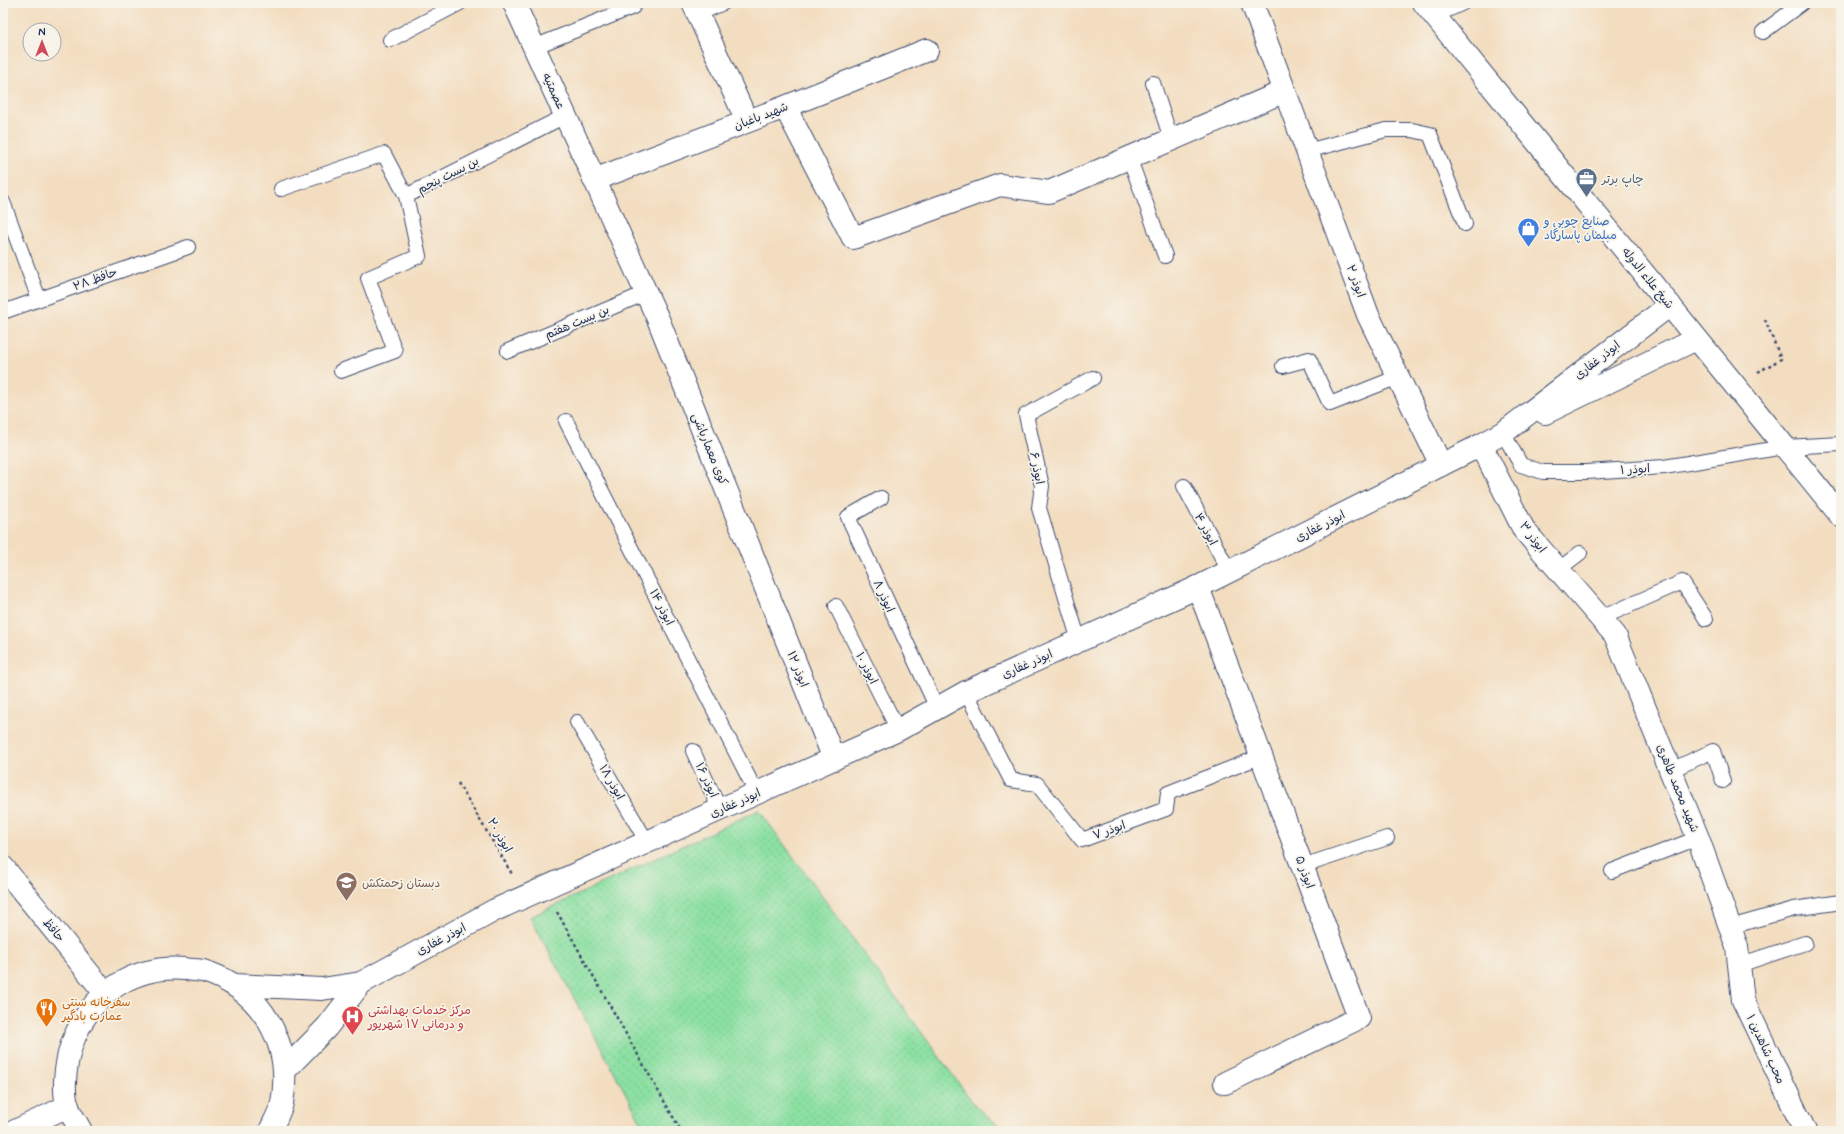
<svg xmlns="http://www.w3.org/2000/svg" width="1844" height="1134" viewBox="0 0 1844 1134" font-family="Mynerve,'Playpen Sans Arabic',sans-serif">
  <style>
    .park { fill: url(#park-dots); stroke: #538880 }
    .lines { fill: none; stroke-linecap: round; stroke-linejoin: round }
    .service-casing { stroke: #3b496d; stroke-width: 16 }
    .minor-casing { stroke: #3b496d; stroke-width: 24 }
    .tertiary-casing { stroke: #3b496d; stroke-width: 24 }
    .secondary-casing { stroke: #3b496d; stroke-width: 24 }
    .path { stroke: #3b496d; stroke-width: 2.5; stroke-dasharray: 3 3; stroke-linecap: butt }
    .service { stroke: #fff; stroke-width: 14 }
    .minor { stroke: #fff; stroke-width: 22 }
    .tertiary { stroke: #fff; stroke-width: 22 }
    .secondary { stroke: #fff; stroke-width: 22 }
    .labels { text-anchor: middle; stroke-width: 3.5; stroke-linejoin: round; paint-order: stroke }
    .street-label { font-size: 12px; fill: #1b2f5e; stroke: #f7f3e8 }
    .service-label { font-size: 12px; fill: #4e5e75; stroke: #f7f3e8; text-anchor: start }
    .shop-label { font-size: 12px; fill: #366cbe; stroke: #f7f3e8; text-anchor: start }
    .education-label { font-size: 12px; fill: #785e54; stroke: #f7f3e8; text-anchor: start }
    .food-label { font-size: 12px; fill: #c56008; stroke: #f7f3e8; text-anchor: start }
    .health-label { font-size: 12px; fill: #be3a42; stroke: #f7f3e8; text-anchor: start }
  </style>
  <defs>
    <pattern id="park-dots" width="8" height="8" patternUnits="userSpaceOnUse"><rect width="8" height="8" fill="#8be0a2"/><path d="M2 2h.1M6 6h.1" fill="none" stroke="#77c08e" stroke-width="1.8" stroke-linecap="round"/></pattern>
  </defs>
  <rect width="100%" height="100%" fill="#f7f3e8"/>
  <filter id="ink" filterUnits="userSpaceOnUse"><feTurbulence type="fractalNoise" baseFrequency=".025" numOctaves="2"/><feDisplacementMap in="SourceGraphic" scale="8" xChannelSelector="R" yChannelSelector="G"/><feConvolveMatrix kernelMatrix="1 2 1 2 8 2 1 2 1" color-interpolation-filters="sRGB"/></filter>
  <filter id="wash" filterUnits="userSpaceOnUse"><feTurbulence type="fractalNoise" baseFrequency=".012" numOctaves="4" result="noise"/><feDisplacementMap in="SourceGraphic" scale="16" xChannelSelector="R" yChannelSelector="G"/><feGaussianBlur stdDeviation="0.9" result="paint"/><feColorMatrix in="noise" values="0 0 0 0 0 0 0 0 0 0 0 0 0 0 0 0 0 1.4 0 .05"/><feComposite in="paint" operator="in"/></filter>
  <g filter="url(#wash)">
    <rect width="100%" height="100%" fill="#f3ddc0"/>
    <path class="park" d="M 759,810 L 976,1107 L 1005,1131 L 646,1131 L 530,917 Z"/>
  </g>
  <g filter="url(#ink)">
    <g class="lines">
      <defs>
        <path id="service" d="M 698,14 L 723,3
          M 1434,16 L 1463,3
          M 1763,32 L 1802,3
          M 390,40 L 460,3
          M 534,47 L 633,7
          M 1153,83 L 1171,139
          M 1307,151 L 1386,130 L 1412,130 L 1430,134 L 1465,224
          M 1129,157 L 1165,256
          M 281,189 L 384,154 L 406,196
          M 3,202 L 39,299
          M 3,312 L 188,247
          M 508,351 L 646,293
          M 1283,366 L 1309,359 L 1330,404 L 1398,377
          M 341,371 L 395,351 L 368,278 L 419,256 L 406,196 L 565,116
          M 566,421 L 757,794
          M 1503,433 L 1521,465 L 1543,472 L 1586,472 L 1664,467 L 1785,447 L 1841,444
          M 1184,486 L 1229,571
          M 881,498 L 848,517 L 937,708
          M 1559,569 L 1580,553
          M 836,606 L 898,730
          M 1601,618 L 1682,582 L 1706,619
          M 1079,641 L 1039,508 L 1042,486 L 1026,415 L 1093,378
          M 966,692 L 1011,780 L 1037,784 L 1082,840 L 1166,809 L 1168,793 L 1262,756
          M 577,722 L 647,842
          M 693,751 L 720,810
          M 1671,770 L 1713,751 L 1723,781
          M 1303,866 L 1387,838
          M 1612,871 L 1698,838
          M 1730,927 L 1794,909 L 1841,902
          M 1739,965 L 1805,943"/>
        <path id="minor" d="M 514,3 L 658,319 L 834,759
          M 693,3 L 747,121
          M 1252,3 L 1368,315 L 1441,465
          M 785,107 L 853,238 L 1000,185 L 1049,192 L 1285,91
          M 594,180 L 785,107 L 927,50
          M 1481,445 L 1524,530 L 1615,635 L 1698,838 L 1730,927 L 1737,947 L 1743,1000 L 1805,1131
          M 1198,587 L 1359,1018 L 1225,1083"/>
        <path id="tertiary" d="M 1545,413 L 1696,339
          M 361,983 L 495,910 L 898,730 L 966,692 L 1198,587 L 1481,445 L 1503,433 L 1670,305
          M 15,1131 L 68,1106"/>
        <path id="secondary" d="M 1424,3 L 1841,516
          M 3,867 L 105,993
          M 234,985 L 322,989 L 361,983 L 327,1027 L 285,1070
          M 81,1131 C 77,1123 71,1115 68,1107 C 61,1088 67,1054 75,1036 C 94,991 136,965 185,969 C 191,970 198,970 203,971 C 262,989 293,1044 282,1103 C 280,1112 274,1122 270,1131"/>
      </defs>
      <use href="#service" class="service-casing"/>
      <use href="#minor" class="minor-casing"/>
      <use href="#tertiary" class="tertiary-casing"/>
      <use href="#secondary" class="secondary-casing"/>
      <path class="path" d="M 1758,372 L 1781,359 L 1764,317
        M 458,783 L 512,874
        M 557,912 L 681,1131"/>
      <use href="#service" class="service"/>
      <use href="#minor" class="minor"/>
      <use href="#tertiary" class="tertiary"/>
      <use href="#secondary" class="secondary"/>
    </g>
  </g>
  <defs>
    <symbol id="office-pin" viewBox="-11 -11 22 30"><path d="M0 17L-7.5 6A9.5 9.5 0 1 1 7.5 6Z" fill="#5c6f8a" stroke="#f7f3e8"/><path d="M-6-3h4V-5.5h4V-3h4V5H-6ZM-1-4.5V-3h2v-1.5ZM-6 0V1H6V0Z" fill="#fff"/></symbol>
    <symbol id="shop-pin" viewBox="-11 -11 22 30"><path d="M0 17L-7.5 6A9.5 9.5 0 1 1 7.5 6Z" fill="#3f7fe0" stroke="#f7f3e8"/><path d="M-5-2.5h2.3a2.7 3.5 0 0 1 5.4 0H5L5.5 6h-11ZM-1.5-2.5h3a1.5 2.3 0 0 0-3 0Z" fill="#fff"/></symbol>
    <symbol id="school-pin" viewBox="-11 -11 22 30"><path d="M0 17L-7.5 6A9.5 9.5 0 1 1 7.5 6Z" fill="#8d6e63" stroke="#f7f3e8"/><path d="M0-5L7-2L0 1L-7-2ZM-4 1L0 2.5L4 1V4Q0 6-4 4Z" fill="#fff"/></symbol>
    <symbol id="restaurant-pin" viewBox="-11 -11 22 30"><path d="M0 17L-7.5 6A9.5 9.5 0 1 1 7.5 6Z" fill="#e8710a" stroke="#f7f3e8"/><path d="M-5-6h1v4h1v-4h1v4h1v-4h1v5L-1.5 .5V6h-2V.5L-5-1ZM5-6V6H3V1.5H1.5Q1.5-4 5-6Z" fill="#fff"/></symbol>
    <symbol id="hospital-pin" viewBox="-11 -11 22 30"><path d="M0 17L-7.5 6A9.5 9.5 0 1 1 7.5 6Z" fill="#e0444e" stroke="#f7f3e8"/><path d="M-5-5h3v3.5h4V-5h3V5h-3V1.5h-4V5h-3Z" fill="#fff"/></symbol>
  </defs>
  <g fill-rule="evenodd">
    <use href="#office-pin" x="1574" y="166" width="25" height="34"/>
    <use href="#shop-pin" x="1516" y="216" width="25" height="34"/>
    <use href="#school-pin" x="334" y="870" width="25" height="34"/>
    <use href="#restaurant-pin" x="34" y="996" width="25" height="34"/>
    <use href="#hospital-pin" x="340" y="1004" width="25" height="34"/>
  </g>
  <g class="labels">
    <g class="street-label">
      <text transform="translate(554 91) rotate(66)" y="4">عصمتیه</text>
      <text transform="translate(761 116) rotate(-21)" y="4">شهید باغبان</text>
      <text transform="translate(448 175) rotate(-27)" y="4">بن بست پنجم</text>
      <text transform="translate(1648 278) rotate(51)" y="4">شیخ علاء الدوله</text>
      <text transform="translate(95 279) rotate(-20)" y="4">حافظ ۲۸</text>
      <text transform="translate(1356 281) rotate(70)" y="4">ابوذر ۲</text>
      <text transform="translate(577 322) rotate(-23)" y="4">بن بست هفتم</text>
      <text transform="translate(1597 360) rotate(-38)" y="4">ابوذر غفاری</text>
      <text transform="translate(710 449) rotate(68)" y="4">کوی معمارباشی</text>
      <text transform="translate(1037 468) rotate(79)" y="4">ابوذر ۶</text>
      <text transform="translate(1635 469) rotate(-4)" y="4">ابوذر ۱</text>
      <text transform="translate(1320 526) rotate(-27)" y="4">ابوذر غفاری</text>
      <text transform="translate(1206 529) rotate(62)" y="4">ابوذر ۴</text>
      <text transform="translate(1533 537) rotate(53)" y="4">ابوذر ۳</text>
      <text transform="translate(884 596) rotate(65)" y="4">ابوذر ۸</text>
      <text transform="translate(662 607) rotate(63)" y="4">ابوذر ۱۴</text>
      <text transform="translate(1027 664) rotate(-24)" y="4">ابوذر غفاری</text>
      <text transform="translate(867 668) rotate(63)" y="4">ابوذر ۱۰</text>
      <text transform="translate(798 669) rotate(68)" y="4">ابوذر ۱۲</text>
      <text transform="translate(707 780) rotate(65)" y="4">ابوذر ۱۶</text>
      <text transform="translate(612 782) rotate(60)" y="4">ابوذر ۱۸</text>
      <text transform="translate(1678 788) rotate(68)" y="4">شهید محمد طاهری</text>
      <text transform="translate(735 803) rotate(-24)" y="4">ابوذر غفاری</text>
      <text transform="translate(1109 830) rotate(-20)" y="4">ابوذر ۷</text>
      <text transform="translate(500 835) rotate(60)" y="4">ابوذر ۲۰</text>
      <text transform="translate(1305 872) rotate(70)" y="4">ابوذر ۵</text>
      <text transform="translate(54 930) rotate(51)" y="4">حافظ</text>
      <text transform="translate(441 939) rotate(-28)" y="4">ابوذر غفاری</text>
      <text transform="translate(1766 1049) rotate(65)" y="4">محب شاهدین ۱</text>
    </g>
    <g class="service-label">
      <text x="1602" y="183">چاپ برتر</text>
    </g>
    <g class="shop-label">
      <text x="1544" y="225">صنایع چوبی و<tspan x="1544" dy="14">مبلمان پاسارگاد</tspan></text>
    </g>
    <g class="education-label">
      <text x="362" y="887">دبستان زحمتکش</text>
    </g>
    <g class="food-label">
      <text x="62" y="1006">سفرخانه سنتی<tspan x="62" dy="14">عمارت بادگیر</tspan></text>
    </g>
    <g class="health-label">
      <text x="368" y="1014">مرکز خدمات بهداشتی<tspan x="368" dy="14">و درمانی ۱۷ شهریور</tspan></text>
    </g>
  </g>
  <rect width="1844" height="1134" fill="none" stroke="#f7f3e8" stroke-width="16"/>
  <g transform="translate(42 42)"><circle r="19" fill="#f7f3e8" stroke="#9fa5b1"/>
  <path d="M0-3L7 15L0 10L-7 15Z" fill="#d1495b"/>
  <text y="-6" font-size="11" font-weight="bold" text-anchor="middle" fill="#1b2f5e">N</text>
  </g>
</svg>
